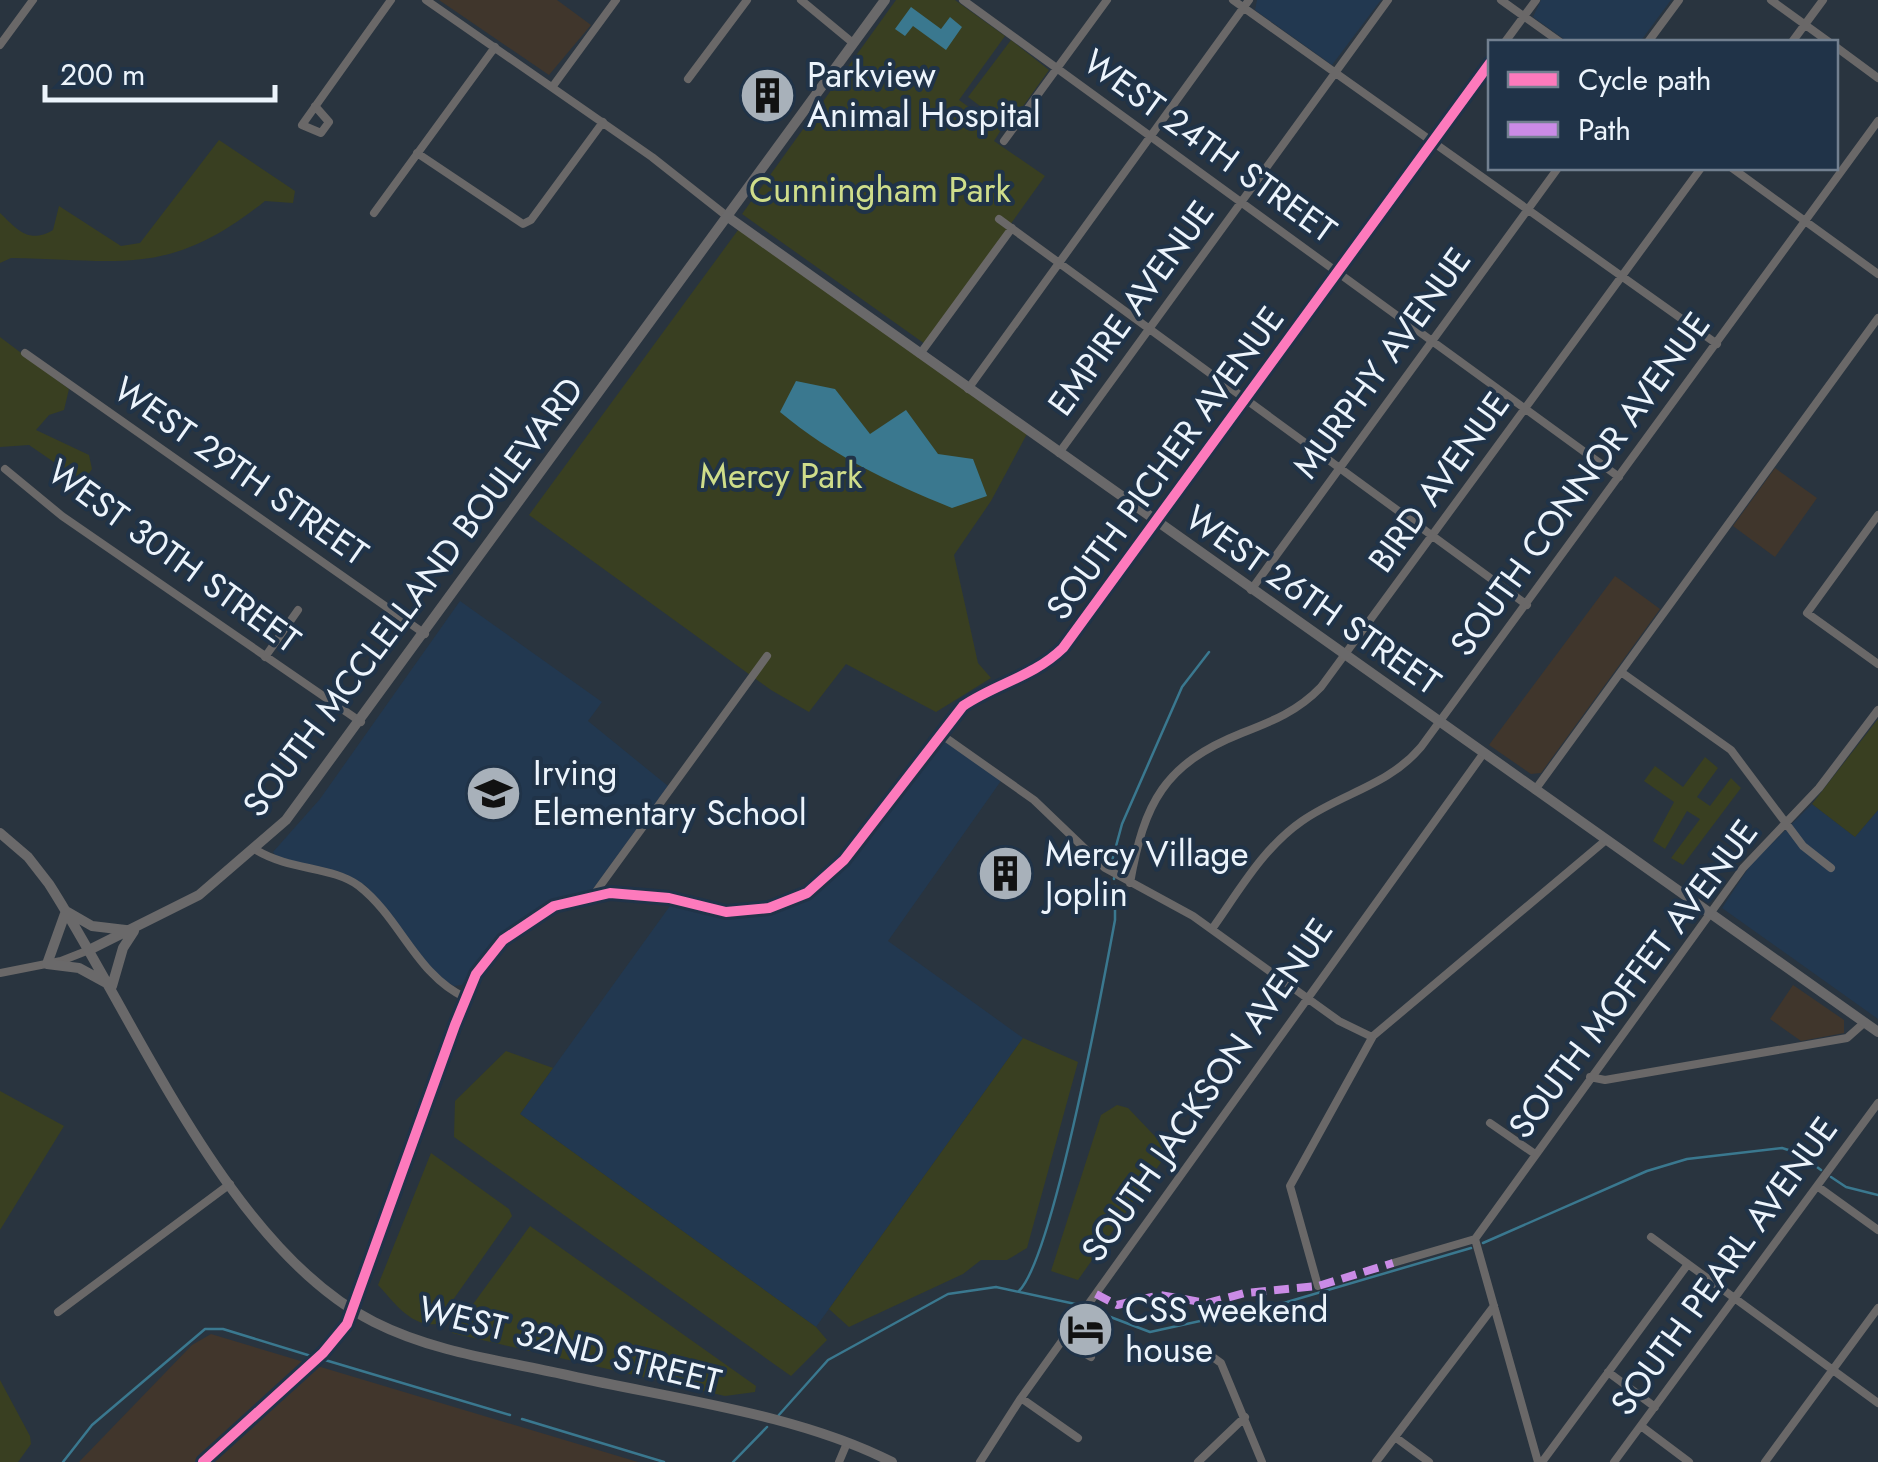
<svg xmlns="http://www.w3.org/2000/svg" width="1878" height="1462" viewBox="0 0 1878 1462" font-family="Jost,sans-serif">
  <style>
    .commercial { fill: #40362c }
    .built { fill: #223850 }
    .medical { fill: #41362c }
    .green { fill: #393f21 }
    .water { fill: #3a788f }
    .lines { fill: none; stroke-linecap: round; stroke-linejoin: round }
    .stream { stroke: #3a788f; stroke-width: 2.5 }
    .minor { stroke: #6a6868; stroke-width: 8 }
    .major { stroke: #6a696a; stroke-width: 10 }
    .quiet { stroke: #ca8be6; stroke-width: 8; stroke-dasharray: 15 8; stroke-linecap: butt }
    .cycleway-casing { stroke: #203348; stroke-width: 16 }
    .cycleway { stroke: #fd7abc; stroke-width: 10 }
    .labels { text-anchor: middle; stroke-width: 8; stroke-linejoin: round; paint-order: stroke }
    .poi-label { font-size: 35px; fill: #ecf4fc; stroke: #203348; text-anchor: start }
    .street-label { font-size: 35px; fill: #ecf4fc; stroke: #203348 }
    .park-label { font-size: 35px; fill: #cfdd8a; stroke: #203348 }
  </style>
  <rect width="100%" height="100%" fill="#29343f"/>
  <path class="commercial" d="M 439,0 L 557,0 L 591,25 L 549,75 Z
    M 1775,468 L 1817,498 L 1775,557 L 1733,526 Z
    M 1615,576 L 1660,609 L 1541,773 L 1531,774 L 1489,745 Z
    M 1793,985 L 1844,1020 L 1844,1033 L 1801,1041 L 1770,1019 Z"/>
  <path class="built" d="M 1257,0 L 1381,0 L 1332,65 L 1255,10 Z
    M 1541,0 L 1671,0 L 1640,42 L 1568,42 L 1533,17 Z
    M 460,601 L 602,702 L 588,721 L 668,786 L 593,889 L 558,899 L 525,916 L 489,946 L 462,985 L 454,986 L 435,975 L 366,886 L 338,871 L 278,859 L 273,852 L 320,799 Z
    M 939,733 L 1003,778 L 888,941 L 1023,1038 L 816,1327 L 520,1114 L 675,899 L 726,912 L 769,908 L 807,893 L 844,860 Z
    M 1812,804 L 1855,837 L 1878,810 L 1878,1019 L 1722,908 L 1751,864 Z"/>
  <path class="medical" d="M 211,1334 L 638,1462 L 79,1462 L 192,1345 Z"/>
  <path class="green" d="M 896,0 L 955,0 L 1005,36 L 959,100 L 1001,130 L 994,141 L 1045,176 L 925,344 L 742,214 Z
    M 1011,40 L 1049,70 L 1008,127 L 968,97 Z
    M 219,140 L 295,191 L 293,203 L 265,201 C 170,277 125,260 11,258 L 0,263 L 0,213 C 16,228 28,245 53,230 L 59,206 L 121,246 L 140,243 Z
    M 741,226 L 1028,432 L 991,501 L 954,555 L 978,663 L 991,678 L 936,712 L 846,664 L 809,712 L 771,690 L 529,515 Z
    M 0,337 L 69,389 L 64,410 L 49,415 L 36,430 L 89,455 L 92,469 L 83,482 L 29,445 L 0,447 Z
    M 1878,719 L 1878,810 L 1855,837 L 1812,804 Z
    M 1705,757 L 1718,768 L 1697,797 L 1710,806 L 1731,778 L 1741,788 L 1683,865 L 1671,858 L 1700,819 L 1687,811 L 1665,849 L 1653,841 L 1674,802 L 1644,781 L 1655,766 L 1683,787 Z
    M 1023,1038 L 1078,1062 L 1027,1248 L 1007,1260 L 981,1260 L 963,1274 L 849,1327 L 829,1309 Z
    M 506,1051 L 553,1068 L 520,1114 L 816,1327 L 827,1340 L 791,1376 L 454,1137 L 455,1101 Z
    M 0,1091 L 64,1126 L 0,1230 Z
    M 1117,1105 L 1128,1108 L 1169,1151 L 1078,1280 L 1051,1271 L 1101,1115 Z
    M 431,1153 L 509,1209 L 512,1216 L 436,1324 C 411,1327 394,1302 378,1285 Z
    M 530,1226 L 756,1386 L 755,1392 L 725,1396 L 452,1333 Z
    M 0,1380 L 30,1436 L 31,1444 L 18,1462 L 0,1462 Z"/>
  <path class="water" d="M 911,7 L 941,29 L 950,17 L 962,27 L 946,50 L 913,26 L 905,36 L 895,29 Z
    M 796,381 L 835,389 L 870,434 L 906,410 L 938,454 L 973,459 L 987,496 L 952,508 C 888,482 833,456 780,412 Z"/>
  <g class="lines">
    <path class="stream" d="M 1112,861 L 1122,824 L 1182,687 L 1209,652
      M 1114,878 L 1114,879
      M 1831,1177 L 1846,1187 L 1878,1195
      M 1483,1243 L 1647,1171 L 1687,1159 L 1782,1148 L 1798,1153 L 1821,1170
      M 1019,1291 C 1054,1256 1103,984 1115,920 L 1115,886
      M 1092,1310 L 1150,1332 L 1287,1302 L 1471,1248
      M 325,1360 L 510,1415
      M 778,1416 L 828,1360 L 948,1294 L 996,1287 L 1080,1305
      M 522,1419 L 664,1462
      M 63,1462 L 92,1425 L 205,1329 L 223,1329 L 311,1356
      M 733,1462 L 767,1427"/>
    <path class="minor" d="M 426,0 L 652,157 L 728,217
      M 801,0 L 853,43
      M 963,0 L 1619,477
      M 1233,0 L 1717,344
      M 1501,0 L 1560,42
      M 1771,0 L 1829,42
      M 1505,42 L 1536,0
      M 1648,42 L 1679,0
      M 1792,42 L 1823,0
      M 0,45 L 33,0
      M 1836,47 L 1878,78
      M 688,79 L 747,0
      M 553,86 L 616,0
      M 315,106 L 329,122 L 321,133 L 302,125 L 366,35 L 391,0
      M 1004,141 L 1107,0
      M 417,153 L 523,224 L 531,220 L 603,122
      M 1732,168 L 1878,274
      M 374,213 L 495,47
      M 999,219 L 1527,605
      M 25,353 L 425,634
      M 920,354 L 1012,228
      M 968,389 L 1249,0
      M 1059,453 L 1388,0
      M 5,469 L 62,516 L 361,722
      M 1878,515 L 1807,613 L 1878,664
      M 1251,590 L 1558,168
      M 265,657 L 298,610
      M 1621,672 L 1731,750 L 1803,846 L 1831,868
      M 939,733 L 1034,800 L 1105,868 L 1193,916 L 1339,1021 L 1372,1037
      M 1535,790 L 1878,318
      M 256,850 C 291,871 332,866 359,886 C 401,919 416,975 466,998
      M 1130,883 C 1144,803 1164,764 1242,733 C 1273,721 1298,711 1321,687 L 1701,168
      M 592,897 L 767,656
      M 1212,929 C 1239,891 1263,848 1302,821 C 1342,793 1388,786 1421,747 L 1878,121
      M 0,973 L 61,961 L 89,950
      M 1590,1077 L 1605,1080 L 1847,1038 L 1865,1022
      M 1490,1123 L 1535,1154
      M 1817,1186 L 1878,1230
      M 1651,1237 L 1878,1403
      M 1475,1239 L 1743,868 L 1819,788 L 1878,710
      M 1475,1239 L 1538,1462
      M 1393,1263 L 1475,1239
      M 1318,1286 L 1290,1186 L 1373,1036 L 1606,840
      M 58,1312 L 230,1184
      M 1062,1340 L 1091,1357
      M 1210,1355 L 1221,1363 L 1262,1462
      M 1608,1372 L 1655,1407
      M 1021,1398 L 1078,1438
      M 1641,1426 L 1689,1462
      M 1395,1437 L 1429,1462
      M 203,1462 L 323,1353 L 347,1324 L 455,1025 L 476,974 L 503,940 L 554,906 L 610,893 L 669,898 L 726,912 L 769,908 L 807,893 L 844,860 L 963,706 C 997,683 1033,677 1063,648 L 1490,63
      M 839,1462 L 847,1443
      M 980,1462 L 1021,1398 L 1483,754
      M 1198,1462 L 1245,1417
      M 1376,1462 L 1494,1306
      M 1542,1462 L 1688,1264
      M 1614,1462 L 1878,1103
      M 1765,1462 L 1878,1308"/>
    <path class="major" d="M 728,217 L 1878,1032
      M 0,833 L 28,857 L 49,884 C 135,1018 229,1249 374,1322 C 435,1353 505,1361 571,1376 C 674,1399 798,1414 892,1462
      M 66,911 L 92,926 L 134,931 L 123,948 L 112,986 L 79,968 L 47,964 Z
      M 89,950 L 199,895 L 286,820 L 885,0"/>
    <path class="quiet" d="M 1096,1294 L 1117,1305 L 1160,1295 L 1207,1303 L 1245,1293 L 1318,1286 L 1393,1263"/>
    <defs>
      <path id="cycleway" d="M 203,1462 L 323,1353 L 347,1324 L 455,1025 L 476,974 L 503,940 L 554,906 L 610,893 L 669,898 L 726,912 L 769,908 L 807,893 L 844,860 L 963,706 C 997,683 1033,677 1063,648 L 1490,63"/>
    </defs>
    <use href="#cycleway" class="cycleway-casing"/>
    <use href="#cycleway" class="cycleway"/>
  </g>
  <defs>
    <symbol id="building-disc" viewBox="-11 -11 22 22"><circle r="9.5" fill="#a8b1ba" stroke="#203348"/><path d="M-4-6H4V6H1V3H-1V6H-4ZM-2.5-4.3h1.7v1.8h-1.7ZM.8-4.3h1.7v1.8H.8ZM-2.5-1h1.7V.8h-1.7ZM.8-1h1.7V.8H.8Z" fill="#111"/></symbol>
    <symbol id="school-disc" viewBox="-11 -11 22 22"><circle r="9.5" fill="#a8b1ba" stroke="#203348"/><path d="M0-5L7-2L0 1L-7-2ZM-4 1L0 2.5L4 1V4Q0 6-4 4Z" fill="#111"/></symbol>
    <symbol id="hotel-disc" viewBox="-11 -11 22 22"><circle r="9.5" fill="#a8b1ba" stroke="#203348"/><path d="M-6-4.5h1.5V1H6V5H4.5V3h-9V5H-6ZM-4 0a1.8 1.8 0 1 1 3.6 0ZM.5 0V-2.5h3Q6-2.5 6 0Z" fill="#111"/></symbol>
  </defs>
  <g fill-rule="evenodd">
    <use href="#building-disc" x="736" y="64" width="63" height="63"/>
    <use href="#school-disc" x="462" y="762" width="63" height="63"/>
    <use href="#building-disc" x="974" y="842" width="63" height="63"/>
    <use href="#hotel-disc" x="1054" y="1298" width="63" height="63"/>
  </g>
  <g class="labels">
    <g class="poi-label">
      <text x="807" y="87">Parkview<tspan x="807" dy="40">Animal Hospital</tspan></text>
      <text x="533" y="785">Irving<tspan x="533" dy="40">Elementary School</tspan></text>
      <text x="1045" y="866">Mercy Village<tspan x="1045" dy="40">Joplin</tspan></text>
      <text x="1125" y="1322">CSS weekend<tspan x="1125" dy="40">house</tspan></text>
    </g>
    <g class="street-label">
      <text transform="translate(1210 146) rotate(36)" y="12">WEST 24TH STREET</text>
      <text transform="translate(1131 308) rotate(-54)" y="12">EMPIRE AVENUE</text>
      <text transform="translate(1382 363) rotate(-54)" y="12">MURPHY AVENUE</text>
      <text transform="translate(1165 463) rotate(-54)" y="12">SOUTH PICHER AVENUE</text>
      <text transform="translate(241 471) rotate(35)" y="12">WEST 29TH STREET</text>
      <text transform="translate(1439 482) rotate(-54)" y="12">BIRD AVENUE</text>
      <text transform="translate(1580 484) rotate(-54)" y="12">SOUTH CONNOR AVENUE</text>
      <text transform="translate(174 556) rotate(36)" y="12">WEST 30TH STREET</text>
      <text transform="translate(413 597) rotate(-53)" y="12">SOUTH MCCLELLAND BOULEVARD</text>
      <text transform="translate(1313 600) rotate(35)" y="12">WEST 26TH STREET</text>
      <text transform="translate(1633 979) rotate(-53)" y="12">SOUTH MOFFET AVENUE</text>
      <text transform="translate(1207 1090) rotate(-55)" y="12">SOUTH JACKSON AVENUE</text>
      <text transform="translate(1724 1266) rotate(-54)" y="12">SOUTH PEARL AVENUE</text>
      <text transform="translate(570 1345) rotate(14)" y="12">WEST 32ND STREET</text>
    </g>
    <g class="park-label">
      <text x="880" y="202">Cunningham Park</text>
      <text x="781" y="488">Mercy Park</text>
    </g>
  </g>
  <rect x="1488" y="40" width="350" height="130" fill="#203348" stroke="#728090" stroke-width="2.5"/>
  <rect x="1508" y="72" width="50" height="15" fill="#fd7abc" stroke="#728090" stroke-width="2.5"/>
  <text x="1578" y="90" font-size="30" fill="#ecf4fc">Cycle path</text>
  <rect x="1508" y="122" width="50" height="15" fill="#ca8be6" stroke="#728090" stroke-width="2.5"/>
  <text x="1578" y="140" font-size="30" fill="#ecf4fc">Path</text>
  <path d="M45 85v15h230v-15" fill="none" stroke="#ecf4fc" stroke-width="5"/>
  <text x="60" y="85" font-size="30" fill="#ecf4fc" stroke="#203348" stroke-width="8" paint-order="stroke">200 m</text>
</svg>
